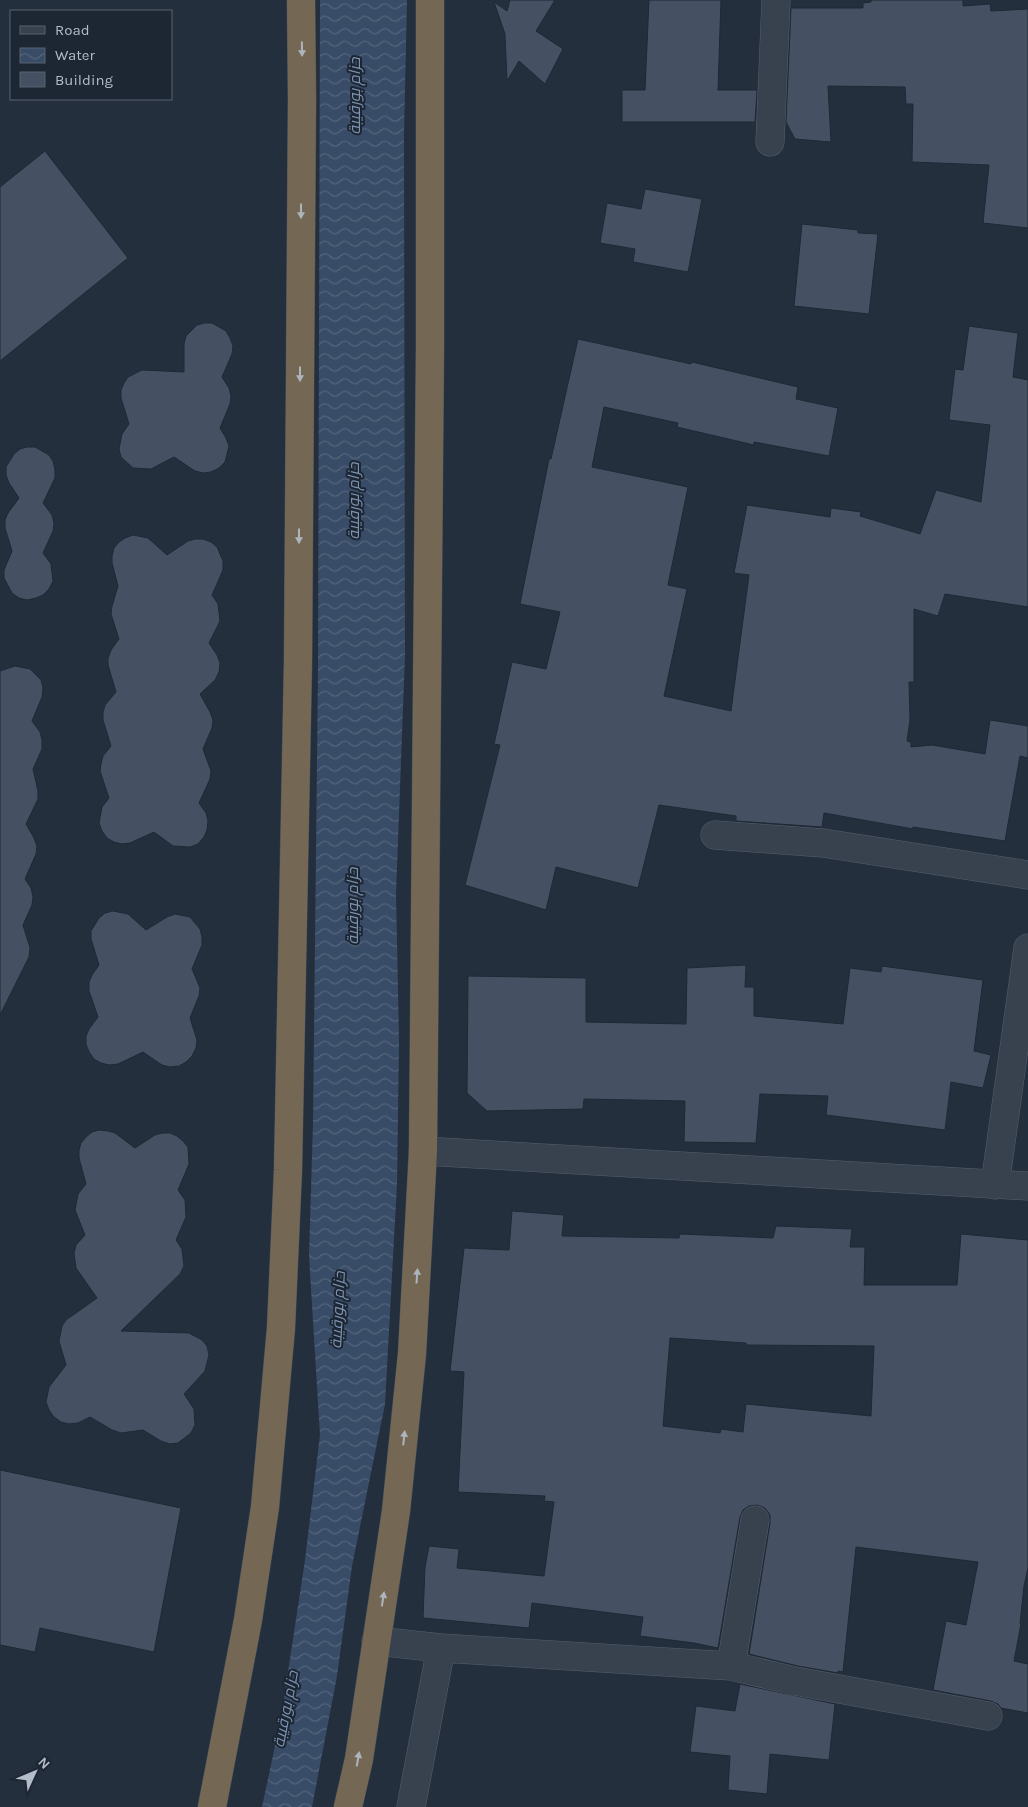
<svg xmlns="http://www.w3.org/2000/svg" width="1028" height="1807" viewBox="0 0 1028 1807" font-family="Karla,Cairo,sans-serif">
  <style>
    .water { fill: url(#water-waves) }
    .building { fill: #455162; stroke: #1f2835; fill-rule: evenodd }
    .lines { fill: none; stroke-linecap: round; stroke-linejoin: round }
    .street-casing { stroke: #565f6c; stroke-width: 29 }
    .highway-casing { stroke: #434c59; stroke-width: 29 }
    .street { stroke: #38414e; stroke-width: 28 }
    .highway { stroke: #746855; stroke-width: 28 }
    .oneway { fill: #aeb4bd }
    .labels { text-anchor: middle; stroke-width: 4; stroke-linejoin: round; paint-order: stroke }
    .water-label { font-size: 16px; font-style: italic; fill: #7c92b1; stroke: #1d2633 }
  </style>
  <defs>
    <pattern id="water-waves" width="16" height="10" patternUnits="userSpaceOnUse" patternTransform="scale(1.25)"><rect width="16" height="10" fill="#394c67"/><path d="M0 5q4-4 8 0t8 0" fill="none" stroke="#53647b"/></pattern>
  </defs>
  <rect width="100%" height="100%" fill="#242f3e"/>
  <path class="water" d="M 320,0 L 407,0 L 404,134 L 405,655 L 396,893 L 399,1043 L 397,1184 L 385,1404 L 352,1566 L 337,1676 L 312,1807 L 262,1807 L 281,1718 L 305,1560 L 320,1435 L 309,1256 L 313,1123 L 318,672 Z"/>
  <path class="building" d="M 510,0 L 555,0 L 536,31 L 563,49 L 545,84 L 519,61 L 507,81 L 505,34 L 494,2 L 507,11 Z
    M 649,0 L 721,0 L 718,90 L 757,90 L 755,122 L 622,122 L 622,90 L 645,90 Z
    M 871,0 L 963,0 L 963,6 L 990,4 L 991,11 L 1028,9 L 1028,228 L 983,223 L 989,165 L 912,162 L 913,104 L 906,104 L 905,87 L 828,86 L 831,142 L 795,139 L 786,122 L 791,8 L 863,8 L 863,3 L 871,2 Z
    M 45,151 L 128,258 L 0,361 L 0,187 Z
    M 645,189 L 702,199 L 688,272 L 633,262 L 635,249 L 600,243 L 607,203 L 641,209 Z
    M 802,224 L 858,230 L 858,233 L 878,234 L 869,314 L 794,306 Z
    M 205,323 L 212,323 L 226,331 L 230,338 L 233,346 L 232,354 L 222,377 L 229,388 L 231,396 L 230,404 L 220,428 L 226,438 L 229,446 L 225,462 L 219,468 L 211,472 L 203,473 L 195,471 L 174,457 L 151,469 L 133,468 L 121,457 L 119,449 L 122,434 L 129,424 L 121,398 L 121,390 L 124,383 L 128,377 L 142,370 L 184,372 L 184,344 L 186,336 L 197,325 Z
    M 969,326 L 1018,333 L 1013,377 L 1028,380 L 1028,607 L 945,594 L 938,616 L 914,609 L 914,682 L 909,682 L 910,720 L 907,741 L 911,742 L 911,747 L 932,745 L 985,754 L 990,720 L 1028,726 L 1028,758 L 1020,756 L 1005,841 L 913,827 L 913,829 L 824,813 L 822,827 L 736,821 L 736,816 L 659,805 L 638,888 L 556,867 L 546,910 L 465,885 L 500,745 L 494,744 L 512,662 L 546,669 L 560,612 L 520,604 L 549,459 L 551,459 L 578,339 L 691,364 L 692,362 L 798,387 L 796,399 L 838,408 L 829,456 L 754,442 L 754,445 L 677,427 L 678,423 L 604,407 L 592,467 L 688,487 L 668,585 L 687,589 L 664,696 L 731,711 L 749,575 L 734,573 L 747,505 L 830,517 L 831,508 L 861,512 L 860,516 L 920,534 L 936,490 L 981,502 L 990,425 L 949,420 L 955,369 L 963,370 Z
    M 27,447 L 35,447 L 49,455 L 53,461 L 55,470 L 55,478 L 43,503 L 52,515 L 54,523 L 53,531 L 43,553 L 51,564 L 53,581 L 49,589 L 43,595 L 36,598 L 27,600 L 19,598 L 12,593 L 4,578 L 4,570 L 12,551 L 5,528 L 5,520 L 8,513 L 19,498 L 9,483 L 6,475 L 6,467 L 14,454 L 20,449 Z
    M 133,535 L 148,538 L 167,555 L 188,541 L 195,539 L 203,539 L 211,542 L 217,547 L 223,561 L 223,570 L 212,595 L 218,604 L 220,621 L 209,643 L 217,655 L 220,663 L 219,672 L 215,680 L 200,694 L 210,712 L 213,720 L 212,728 L 203,749 L 211,771 L 210,779 L 199,803 L 206,813 L 208,821 L 207,830 L 204,837 L 198,844 L 190,847 L 173,846 L 154,832 L 130,843 L 122,844 L 114,842 L 107,838 L 102,831 L 99,823 L 102,807 L 109,798 L 100,771 L 101,764 L 103,756 L 111,746 L 103,720 L 103,713 L 105,705 L 116,692 L 108,665 L 108,658 L 111,650 L 119,639 L 111,614 L 112,606 L 118,586 L 112,563 L 112,556 L 114,548 L 119,542 L 125,538 Z
    M 15,666 L 30,669 L 41,680 L 43,688 L 42,697 L 32,721 L 40,732 L 42,740 L 42,749 L 33,769 L 38,791 L 38,799 L 26,824 L 34,838 L 37,846 L 36,854 L 25,879 L 31,888 L 33,897 L 32,905 L 23,925 L 30,948 L 29,957 L 0,1015 L 0,671 Z
    M 113,911 L 128,914 L 146,930 L 167,917 L 175,914 L 190,917 L 200,929 L 202,937 L 202,945 L 192,969 L 200,988 L 199,996 L 190,1018 L 197,1040 L 196,1048 L 192,1056 L 186,1062 L 179,1066 L 170,1067 L 162,1065 L 143,1052 L 118,1064 L 109,1065 L 101,1063 L 94,1059 L 89,1052 L 86,1044 L 86,1036 L 89,1029 L 98,1017 L 89,991 L 89,982 L 92,975 L 99,965 L 91,939 L 91,931 L 99,918 L 105,913 Z
    M 746,965 L 745,987 L 754,987 L 754,1016 L 843,1024 L 850,968 L 881,972 L 882,966 L 983,980 L 974,1051 L 991,1055 L 983,1088 L 951,1082 L 945,1130 L 826,1115 L 828,1096 L 760,1094 L 756,1143 L 684,1142 L 685,1101 L 584,1099 L 583,1109 L 487,1111 L 467,1093 L 468,976 L 586,978 L 586,1022 L 686,1024 L 687,968 Z
    M 99,1130 L 108,1131 L 115,1133 L 135,1148 L 155,1135 L 162,1133 L 170,1133 L 177,1136 L 183,1141 L 188,1147 L 189,1164 L 178,1190 L 185,1200 L 186,1217 L 176,1240 L 182,1249 L 184,1266 L 180,1274 L 121,1331 L 189,1333 L 202,1340 L 207,1346 L 209,1355 L 205,1371 L 184,1394 L 194,1409 L 195,1425 L 191,1433 L 178,1443 L 170,1444 L 161,1441 L 143,1430 L 121,1433 L 112,1430 L 90,1417 L 78,1423 L 69,1424 L 61,1422 L 54,1417 L 49,1410 L 46,1402 L 49,1387 L 66,1365 L 59,1341 L 62,1326 L 66,1320 L 97,1298 L 76,1268 L 74,1253 L 76,1245 L 85,1235 L 75,1210 L 78,1194 L 86,1184 L 79,1158 L 79,1150 L 81,1143 L 86,1137 L 92,1132 Z
    M 512,1211 L 564,1215 L 562,1236 L 679,1238 L 680,1234 L 773,1238 L 776,1226 L 852,1229 L 850,1247 L 865,1247 L 864,1285 L 957,1285 L 961,1234 L 1028,1240 L 1028,1568 L 1024,1586 L 1020,1624 L 1021,1624 L 1014,1661 L 1028,1664 L 1028,1713 L 1001,1708 L 998,1704 L 991,1701 L 933,1690 L 946,1621 L 966,1625 L 978,1562 L 856,1547 L 843,1672 L 838,1671 L 838,1673 L 798,1666 L 749,1654 L 770,1523 L 770,1515 L 765,1508 L 757,1505 L 749,1506 L 743,1510 L 740,1517 L 718,1648 L 694,1643 L 640,1636 L 643,1617 L 532,1603 L 529,1628 L 423,1618 L 425,1567 L 429,1546 L 459,1549 L 457,1568 L 544,1576 L 554,1502 L 544,1501 L 545,1496 L 458,1492 L 464,1372 L 450,1371 L 464,1248 L 509,1250 ZM 670,1338 L 746,1343 L 746,1345 L 874,1346 L 871,1416 L 746,1404 L 743,1432 L 721,1429 L 720,1433 L 663,1426 Z
    M 0,1470 L 181,1508 L 154,1652 L 40,1628 L 35,1652 L 0,1645 Z
    M 740,1684 L 835,1704 L 829,1760 L 770,1754 L 767,1794 L 728,1790 L 730,1756 L 690,1752 L 696,1706 L 735,1711 Z"/>
  <g class="lines">
    <defs>
      <path id="street" d="M 770,142 L 776,0
        M 715,835 L 823,843 L 1028,875
        M 423,1151 L 1028,1186
        M 995,1185 L 1028,948
        M 376,1641 L 441,1648 L 731,1666 L 755,1520
        M 731,1666 L 795,1681 L 988,1716
        M 411,1807 L 441,1648"/>
      <path id="highway" d="M 212,1807 L 248,1620 L 265,1507 L 281,1328 L 288,1170 L 298,661 L 302,98 L 301,0
        M 348,1807 L 359,1759 L 396,1511 L 412,1354 L 423,1151 L 430,345 L 430,0"/>
    </defs>
    <use href="#street" class="street-casing"/>
    <use href="#highway" class="highway-casing"/>
    <use href="#street" class="street"/>
    <use href="#highway" class="highway"/>
  </g>
  <defs><path id="oneway-solid" d="M-6-.8H1V-3.2L6.5 0L1 3.2V.8H-6Z" transform="scale(1.25)"/></defs>
  <g class="oneway">
    <use href="#oneway-solid" transform="translate(302 49) rotate(89)"/>
    <use href="#oneway-solid" transform="translate(301 211) rotate(90)"/>
    <use href="#oneway-solid" transform="translate(300 374) rotate(90)"/>
    <use href="#oneway-solid" transform="translate(299 536) rotate(90)"/>
    <use href="#oneway-solid" transform="translate(417 1276) rotate(-86)"/>
    <use href="#oneway-solid" transform="translate(404 1438) rotate(-84)"/>
    <use href="#oneway-solid" transform="translate(383 1599) rotate(-81)"/>
    <use href="#oneway-solid" transform="translate(358 1759) rotate(-80)"/>
  </g>
  <g class="labels">
    <g class="water-label">
      <text transform="translate(354 96) rotate(-90)" y="6">حزام بورقيبة</text>
      <text transform="translate(353 501) rotate(-90)" y="6">حزام بورقيبة</text>
      <text transform="translate(352 906) rotate(-90)" y="6">حزام بورقيبة</text>
      <text transform="translate(337 1310) rotate(-87)" y="6">حزام بورقيبة</text>
      <text transform="translate(285 1709) rotate(-79)" y="6">حزام بورقيبة</text>
    </g>
  </g>
  <rect x="10" y="10" width="162" height="90" fill="#1d2633" stroke="#59626f"/>
  <rect x="20" y="26" width="25" height="8" fill="#38414e" stroke="#59626f"/>
  <text x="55" y="35" font-size="15" fill="#b4bcc9">Road</text>
  <rect x="20" y="48" width="25" height="15" fill="url(#water-waves)" stroke="#59626f"/>
  <text x="55" y="60" font-size="15" fill="#b4bcc9">Water</text>
  <rect x="20" y="72" width="25" height="15" fill="#455162" stroke="#59626f"/>
  <text x="55" y="85" font-size="15" fill="#b4bcc9">Building</text>
  <g transform="translate(35 1772) rotate(46)" stroke="#1d2633" stroke-width="4" paint-order="stroke">
  <path d="M0-4L9 19L0 12L-9 19Z" fill="#b4bcc9"/>
  <text y="-8" font-size="14" font-weight="bold" text-anchor="middle" fill="#b4bcc9">N</text>
  </g>
</svg>
